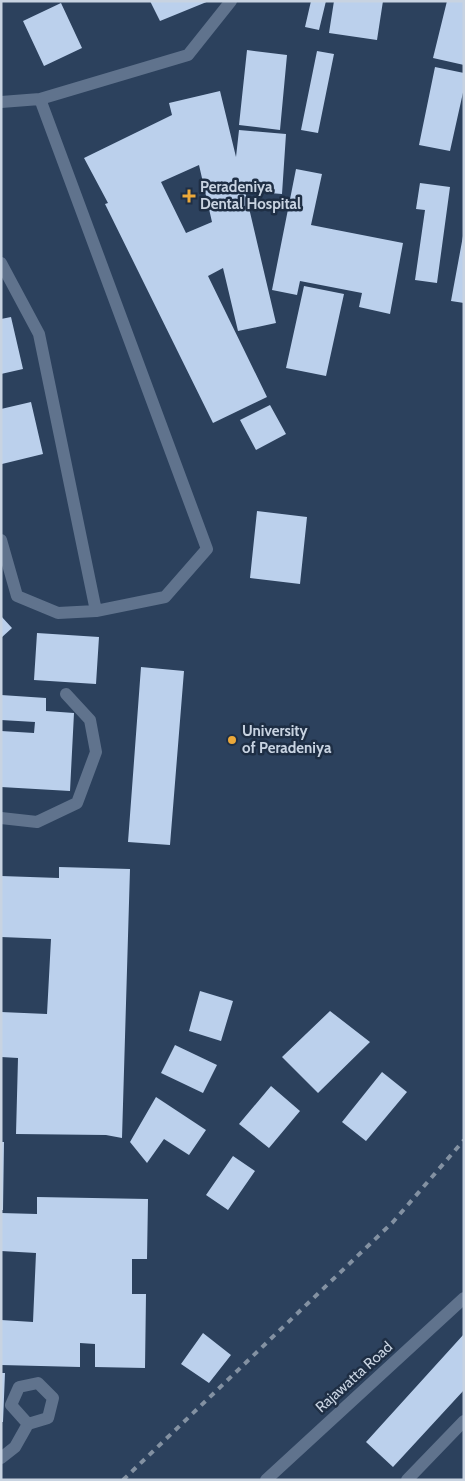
<svg xmlns="http://www.w3.org/2000/svg" width="465" height="1481" viewBox="0 0 465 1481" font-family="Cabin,sans-serif">
  <style>
    .built { fill: #2c415d }
    .building { fill: #bbd0ec; fill-rule: evenodd }
    .lines { fill: none; stroke-linecap: round; stroke-linejoin: round }
    .minor { stroke: #60738d; stroke-width: 12 }
    .rail { stroke: #8391a2; stroke-width: 4; stroke-dasharray: 6 6; stroke-linecap: butt }
    .poi-dot { fill: #eca93a; stroke: #1e2e44; stroke-width: 2 }
    .labels { text-anchor: middle; stroke-width: 5; stroke-linejoin: round; paint-order: stroke }
    .poi-label { font-size: 15px; font-weight: bold; fill: #c8d3e1; stroke: #1e2e44; text-anchor: start }
    .street-label { font-size: 15px; fill: #c8d3e1; stroke: #1e2e44 }
  </style>
  <rect width="100%" height="100%" fill="#27384e"/>
  <path class="built" d="M 1,1 L 464,1 L 464,1480 L 1,1480 Z"/>
  <path class="building" d="M 150,1 L 209,1 L 160,21 Z
    M 311,1 L 326,1 L 319,30 L 305,27 Z
    M 334,1 L 383,1 L 377,40 L 329,33 Z
    M 447,1 L 464,1 L 464,65 L 433,58 Z
    M 61,3 L 82,48 L 44,66 L 23,21 Z
    M 247,50 L 287,55 L 280,130 L 239,125 Z
    M 317,51 L 334,54 L 318,133 L 301,130 Z
    M 435,67 L 464,73 L 464,88 L 450,151 L 419,145 Z
    M 220,91 L 236,157 L 239,130 L 286,134 L 282,194 L 245,191 L 276,323 L 238,331 L 223,268 L 208,276 L 267,397 L 213,423 L 105,204 L 108,203 L 84,158 L 172,115 L 169,103 ZM 199,165 L 212,222 L 186,233 L 161,182 Z
    M 296,169 L 322,174 L 311,225 L 403,243 L 390,314 L 359,307 L 362,293 L 300,281 L 297,295 L 272,290 Z
    M 420,183 L 450,187 L 437,283 L 415,280 L 425,210 L 416,209 Z
    M 463,236 L 464,236 L 464,303 L 451,301 Z
    M 304,286 L 344,294 L 326,376 L 286,368 Z
    M 11,317 L 23,369 L 1,374 L 1,319 Z
    M 31,402 L 43,454 L 2,464 L 1,409 Z
    M 270,405 L 286,434 L 256,450 L 240,420 Z
    M 257,511 L 307,517 L 300,584 L 250,578 Z
    M 1,616 L 12,628 L 1,638 Z
    M 37,633 L 99,637 L 96,684 L 34,680 Z
    M 141,667 L 184,671 L 170,845 L 128,842 Z
    M 1,695 L 46,698 L 46,711 L 74,713 L 70,791 L 1,787 L 1,731 L 34,733 L 35,722 L 1,720 Z
    M 59,867 L 130,869 L 122,1138 L 106,1135 L 16,1134 L 18,1058 L 1,1057 L 1,1012 L 47,1014 L 51,939 L 1,937 L 1,876 L 59,878 Z
    M 200,991 L 233,1001 L 221,1041 L 189,1031 Z
    M 330,1011 L 370,1042 L 318,1093 L 282,1057 Z
    M 175,1045 L 217,1065 L 203,1093 L 161,1073 Z
    M 382,1072 L 407,1092 L 366,1141 L 342,1122 Z
    M 271,1086 L 300,1111 L 269,1148 L 239,1124 Z
    M 156,1097 L 206,1130 L 189,1155 L 164,1139 L 147,1163 L 130,1142 Z
    M 1,1142 L 4,1142 L 3,1210 L 1,1210 Z
    M 233,1156 L 255,1171 L 228,1210 L 206,1195 Z
    M 37,1197 L 148,1199 L 147,1259 L 132,1259 L 132,1294 L 146,1294 L 145,1368 L 95,1367 L 95,1344 L 80,1343 L 80,1367 L 1,1365 L 1,1320 L 33,1322 L 36,1253 L 1,1251 L 1,1213 L 37,1214 Z
    M 203,1333 L 231,1355 L 209,1383 L 181,1364 Z
    M 464,1334 L 464,1390 L 393,1467 L 366,1442 Z
    M 1,1373 L 5,1373 L 3,1422 L 1,1422 Z"/>
  <g class="lines">
    <path class="minor" d="M 40,99 L 188,55 L 231,1
      M 1,102 L 40,99 L 207,549 L 165,597 L 96,611 L 58,613 L 17,596 L 1,540
      M 1,263 L 39,334 L 96,611
      M 1,818 L 37,822 L 77,803 L 96,752 L 90,720 L 66,694
      M 38,1383 L 53,1398 L 48,1418 L 28,1424 L 11,1405 L 19,1387 Z
      M 1,1458 L 15,1447 L 28,1424
      M 266,1480 L 464,1298
      M 407,1480 L 464,1421"/>
    <path class="rail" d="M 123,1480 L 393,1222 L 464,1140"/>
  </g>
  <g class="poi-dot">
    <path d="M186.5 188.5h5v5h5v5h-5v5h-5v-5h-5v-5h5z"/>
    <circle cx="232" cy="740" r="5"/>
  </g>
  <g class="labels">
    <g class="poi-label">
      <text x="200" y="192">Peradeniya<tspan x="200" dy="17">Dental Hospital</tspan></text>
      <text x="242" y="736">University<tspan x="242" dy="17">of Peradeniya</tspan></text>
    </g>
    <g class="street-label">
      <text transform="translate(354 1377) rotate(-42)" y="5">Rajawatta Road</text>
    </g>
  </g>
  <rect width="465" height="1481" fill="none" stroke="#c8d3e1" stroke-width="5"/>
</svg>
